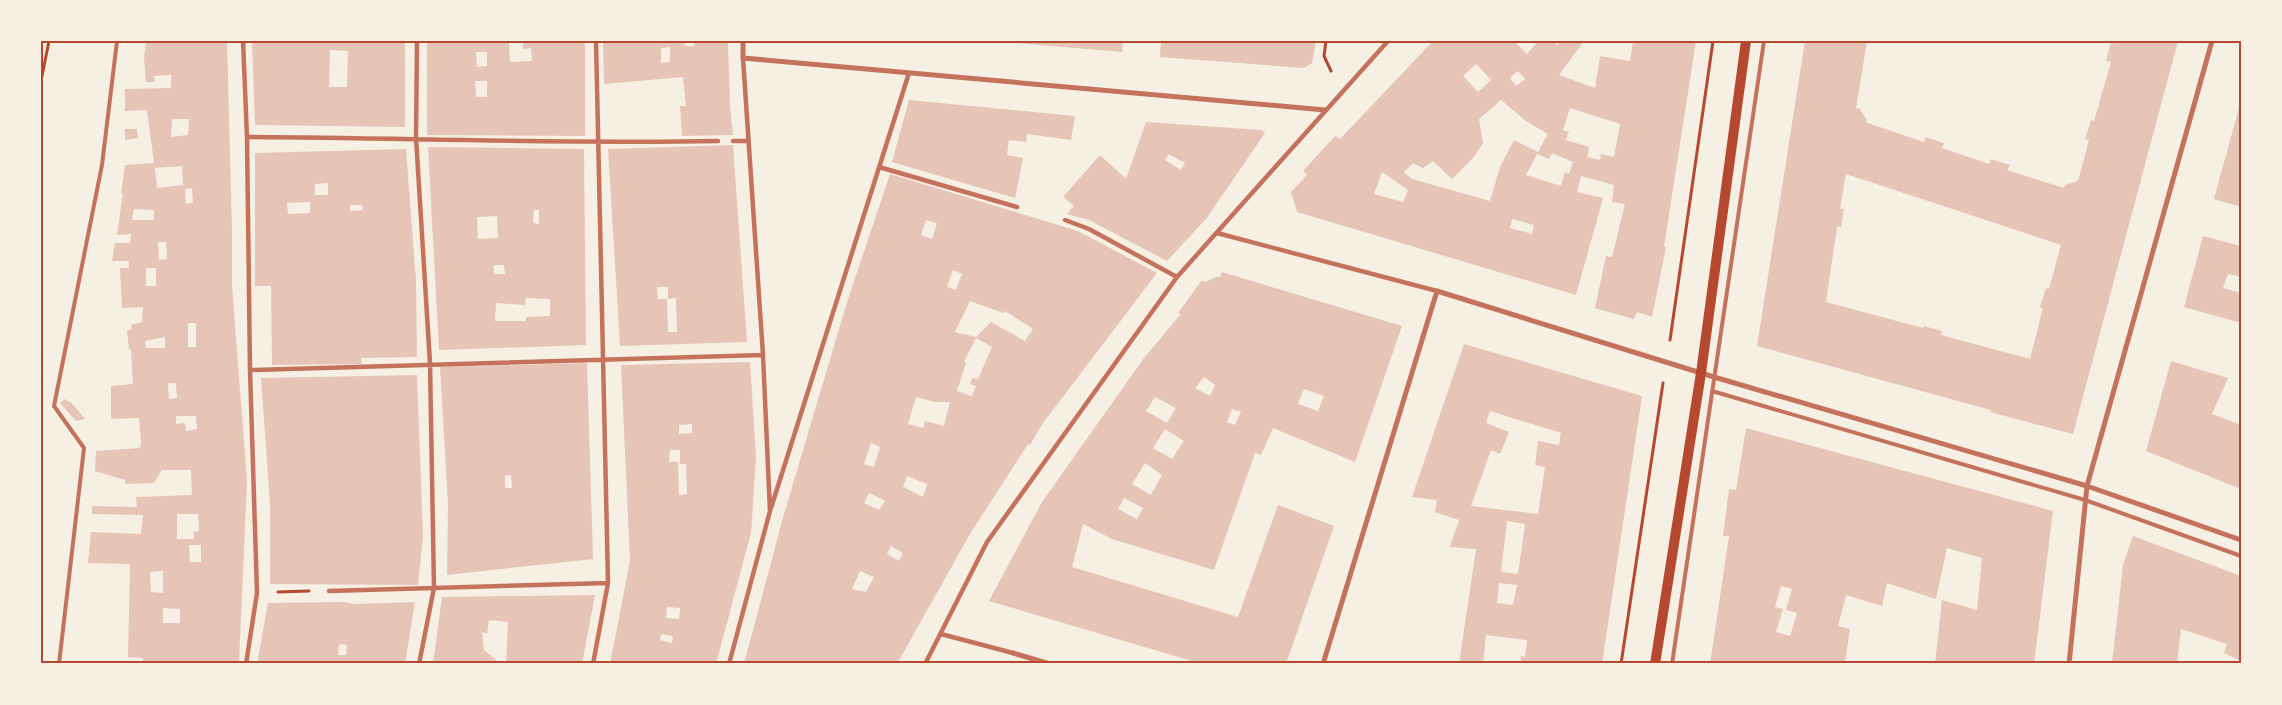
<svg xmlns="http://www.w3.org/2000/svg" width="2282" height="705" viewBox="0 0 2282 705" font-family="Rubik,sans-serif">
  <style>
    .building { fill: #e6c5b7; fill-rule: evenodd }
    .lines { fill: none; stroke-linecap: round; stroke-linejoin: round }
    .path { stroke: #b5482f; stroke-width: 3 }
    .service { stroke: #c5725c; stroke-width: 4 }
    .pedestrian { stroke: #c5725c; stroke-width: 4.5 }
    .minor { stroke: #c5725c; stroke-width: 5 }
    .secondary { stroke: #b5482f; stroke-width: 10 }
    .neatline { fill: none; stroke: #b5482f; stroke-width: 2 }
  </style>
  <rect width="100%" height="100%" fill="#f6efe4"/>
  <path class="building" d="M 146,41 L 227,41 L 232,231 L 232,286 L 247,481 L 239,664 L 142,664 L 143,658 L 128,657 L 130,564 L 88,563 L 91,532 L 141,534 L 143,515 L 92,514 L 92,506 L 137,507 L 136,497 L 192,495 L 191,470 L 162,470 L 154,483 L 125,484 L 125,480 L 95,471 L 96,451 L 140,448 L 141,443 L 139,418 L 111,419 L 111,386 L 133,384 L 131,349 L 129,349 L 127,331 L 132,329 L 131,325 L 142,322 L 143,307 L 122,308 L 120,268 L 129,268 L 129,261 L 112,261 L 115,243 L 130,243 L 131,234 L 117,235 L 123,193 L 121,194 L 125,165 L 154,163 L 147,110 L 125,111 L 125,89 L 171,88 L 171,75 L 154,76 L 155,82 L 146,82 L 144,58 ZM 172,119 L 189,119 L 188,135 L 171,137 ZM 182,166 L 183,185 L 157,188 L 155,168 ZM 192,188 L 193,203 L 186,204 L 185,189 ZM 134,209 L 154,210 L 154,220 L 132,220 ZM 158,242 L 166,242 L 167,259 L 159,260 ZM 146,268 L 156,268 L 156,286 L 146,286 ZM 188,323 L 196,323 L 196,347 L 188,347 ZM 165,337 L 165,348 L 146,348 L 145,341 ZM 168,383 L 176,383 L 177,398 L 169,399 ZM 176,416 L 196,416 L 197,429 L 186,431 L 185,423 L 176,424 ZM 177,514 L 198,514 L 199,531 L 194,532 L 194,539 L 177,539 ZM 189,545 L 201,545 L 201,562 L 190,562 ZM 163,571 L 163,593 L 151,592 L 150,572 ZM 163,608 L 180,609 L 180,623 L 163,623 Z
    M 252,41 L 405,41 L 405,127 L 255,125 ZM 330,50 L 348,51 L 347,87 L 329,87 Z
    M 427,41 L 509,42 L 510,62 L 532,61 L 531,48 L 523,49 L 523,41 L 585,41 L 585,136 L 427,135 ZM 476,52 L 487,52 L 487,66 L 477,67 ZM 475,81 L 487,81 L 487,97 L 476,97 Z
    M 603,41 L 685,41 L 685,46 L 694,46 L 694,41 L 728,41 L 730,106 L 733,135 L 682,136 L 680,106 L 686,106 L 683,77 L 604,84 ZM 670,47 L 670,62 L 661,63 L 661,48 Z
    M 991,41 L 1123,41 L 1122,52 Z
    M 1161,41 L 1316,41 L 1312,63 L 1304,68 L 1160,57 Z
    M 1433,41 L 1514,41 L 1527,54 L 1538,41 L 1554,41 L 1557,45 L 1560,41 L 1584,41 L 1559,75 L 1595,88 L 1600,56 L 1630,61 L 1633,41 L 1696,41 L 1664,247 L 1666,247 L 1652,317 L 1637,312 L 1634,319 L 1595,308 L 1606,256 L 1612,257 L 1625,204 L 1612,202 L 1614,185 L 1581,176 L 1577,192 L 1603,198 L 1576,295 L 1297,212 L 1291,192 L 1307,175 L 1303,171 L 1335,136 L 1340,139 ZM 1476,64 L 1491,80 L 1478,92 L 1463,76 ZM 1518,71 L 1525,79 L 1516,86 L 1510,78 ZM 1501,100 L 1526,121 L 1548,134 L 1538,152 L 1514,140 L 1500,167 L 1490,201 L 1412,179 L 1404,172 L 1413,163 L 1423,168 L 1433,161 L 1452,179 L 1474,157 L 1483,143 L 1479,119 ZM 1570,108 L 1620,124 L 1614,157 L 1601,154 L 1600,160 L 1587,157 L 1589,147 L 1566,140 L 1569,132 L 1563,130 ZM 1552,153 L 1573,162 L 1569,174 L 1565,172 L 1561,186 L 1526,175 L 1537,154 L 1549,159 ZM 1382,172 L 1408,190 L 1403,202 L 1374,194 ZM 1512,219 L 1534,225 L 1532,234 L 1510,228 Z
    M 1805,41 L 1867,41 L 1856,109 L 1859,108 L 1867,120 L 1865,122 L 1924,142 L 1926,137 L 1944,143 L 1942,148 L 1989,164 L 1991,159 L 2010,165 L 2007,170 L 2064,188 L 2065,185 L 2078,181 L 2089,140 L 2085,139 L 2091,120 L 2094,121 L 2111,62 L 2106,61 L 2111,42 L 2115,44 L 2116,41 L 2178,41 L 2073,434 L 1990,412 L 1991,410 L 1757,346 ZM 1846,174 L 2061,245 L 2049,289 L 2046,288 L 2040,307 L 2043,308 L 2030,359 L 1941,335 L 1942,331 L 1924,326 L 1923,328 L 1826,302 L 1837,227 L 1841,227 L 1844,209 L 1840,209 Z
    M 909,100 L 1075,116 L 1071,140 L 1027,134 L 1026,142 L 1009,140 L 1007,155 L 1023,158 L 1015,198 L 892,162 Z
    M 2240,104 L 2241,104 L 2241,207 L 2214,199 Z
    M 1146,122 L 1262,130 L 1265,133 L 1206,219 L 1167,261 L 1089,220 L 1067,214 L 1074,206 L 1063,197 L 1100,155 L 1126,179 ZM 1169,154 L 1185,163 L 1181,170 L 1165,160 Z
    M 125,129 L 137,129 L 138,138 L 125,140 Z
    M 733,145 L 747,342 L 620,346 L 608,149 ZM 657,287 L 668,287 L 668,299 L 676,298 L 677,332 L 668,332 L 667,299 L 658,299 Z
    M 428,147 L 584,149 L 586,345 L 439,350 ZM 534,210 L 539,210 L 539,224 L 533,223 ZM 497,216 L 498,238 L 478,239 L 477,217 ZM 494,265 L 504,265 L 505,274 L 494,274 ZM 526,298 L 550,299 L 550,316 L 526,317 L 526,321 L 495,321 L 496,303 L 525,305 Z
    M 406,149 L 416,281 L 417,357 L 361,358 L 362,364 L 272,365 L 271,286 L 255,286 L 255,153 ZM 328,183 L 328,195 L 315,195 L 315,184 ZM 310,202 L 310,213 L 288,214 L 287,203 ZM 350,205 L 362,205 L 363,210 L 350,211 Z
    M 890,174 L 1078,231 L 1157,273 L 1043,423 L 1030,445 L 1028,444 L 970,534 L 897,664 L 744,664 L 784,514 L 848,299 ZM 926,220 L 937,223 L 932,239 L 921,235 ZM 953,270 L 962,274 L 956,290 L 947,287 ZM 970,301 L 1003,313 L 1005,311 L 1033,329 L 1025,341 L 991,322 L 976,337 L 955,332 ZM 976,338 L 992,347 L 978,379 L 972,378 L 970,384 L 976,386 L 972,396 L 957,391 L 966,363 L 964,362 ZM 916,397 L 935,402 L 950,402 L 944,426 L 925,421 L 923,428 L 908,424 ZM 871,443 L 880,447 L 874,467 L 864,464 ZM 907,476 L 927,484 L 923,497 L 903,487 ZM 869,493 L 885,501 L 879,510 L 864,503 ZM 891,546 L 903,553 L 899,561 L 887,554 ZM 860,571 L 874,577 L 866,592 L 852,589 Z
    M 2203,236 L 2241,246 L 2241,277 L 2228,274 L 2223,288 L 2241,293 L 2241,323 L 2184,307 Z
    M 1222,272 L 1402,326 L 1355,462 L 1273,428 L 1261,455 L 1255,453 L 1214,570 L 1112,539 L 1083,524 L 1072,567 L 1238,617 L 1278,505 L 1334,526 L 1286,664 L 1202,664 L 989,601 L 1042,502 L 1144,358 L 1181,314 L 1178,313 L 1202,280 L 1205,282 L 1216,277 L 1220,277 ZM 1204,377 L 1215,385 L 1210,396 L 1195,388 ZM 1304,389 L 1324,396 L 1318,411 L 1298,404 ZM 1155,397 L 1176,408 L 1167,423 L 1146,411 ZM 1232,409 L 1241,412 L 1235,425 L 1227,422 ZM 1165,429 L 1184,441 L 1172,459 L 1153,448 ZM 1145,463 L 1162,475 L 1151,495 L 1132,484 ZM 1124,498 L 1143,508 L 1137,519 L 1118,509 Z
    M 1464,344 L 1642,396 L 1602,664 L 1520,664 L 1521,656 L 1525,657 L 1527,640 L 1486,635 L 1483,664 L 1459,664 L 1476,549 L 1450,547 L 1459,520 L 1435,512 L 1437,500 L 1412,497 ZM 1490,411 L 1561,433 L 1559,445 L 1538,441 L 1535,465 L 1545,467 L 1538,514 L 1471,506 L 1491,450 L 1500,454 L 1509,432 L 1486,423 ZM 1507,521 L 1525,524 L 1518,574 L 1501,572 ZM 1499,583 L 1517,585 L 1513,605 L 1497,603 Z
    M 2171,361 L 2228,378 L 2212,414 L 2241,425 L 2241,489 L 2146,451 Z
    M 750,362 L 756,458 L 751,533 L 716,664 L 610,664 L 630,561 L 621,365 ZM 692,424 L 692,433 L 679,434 L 679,425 ZM 670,450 L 680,450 L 680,464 L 686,464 L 687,494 L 679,495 L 678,462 L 669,462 ZM 667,607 L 680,608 L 679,619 L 666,618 ZM 661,634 L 673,636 L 672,643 L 660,640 Z
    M 587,363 L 593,559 L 447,575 L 448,504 L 440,367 ZM 511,475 L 512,488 L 505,488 L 505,476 Z
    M 417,375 L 423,536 L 418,585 L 270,584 L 270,504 L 261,378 Z
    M 65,399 L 69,402 L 70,401 L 85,419 L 76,421 L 60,403 Z
    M 1746,428 L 2053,511 L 2034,664 L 1935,664 L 1942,600 L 1977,610 L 1982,558 L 1947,548 L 1936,599 L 1887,583 L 1882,606 L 1846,595 L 1838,626 L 1850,629 L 1845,662 L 1850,664 L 1710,664 L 1729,536 L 1723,536 L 1729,489 L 1736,490 ZM 1781,586 L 1792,589 L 1786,610 L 1797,613 L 1790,636 L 1776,632 L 1783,609 L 1775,607 Z
    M 2133,536 L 2241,576 L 2239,660 L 2224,653 L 2227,644 L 2181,629 L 2177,664 L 2112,664 L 2123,565 Z
    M 595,595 L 582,664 L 433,664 L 442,597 ZM 489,620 L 508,622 L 506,662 L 497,661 L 484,650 L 482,632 L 487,634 Z
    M 344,602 L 355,604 L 415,602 L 405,664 L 257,664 L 268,603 ZM 339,644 L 347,645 L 346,655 L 338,655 Z"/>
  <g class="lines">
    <path class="path" d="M 1326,41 L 1324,56 L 1331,71
      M 41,81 L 49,41
      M 1670,340 L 1713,41
      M 278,592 L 309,591
      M 1621,664 L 1663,383"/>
    <path class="service" d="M 1712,391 L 2085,500 L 2241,556
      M 59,664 L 84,448 L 54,406 L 102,165 L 117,41
      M 1672,664 L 1764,41"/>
    <path class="pedestrian" d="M 243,41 L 247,137 L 250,370 L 257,593 L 246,664
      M 417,41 L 416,138 L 430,363 L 434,588 L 419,664
      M 247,137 C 404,138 561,144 718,141
      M 733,141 L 748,141
      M 879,167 L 1017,207
      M 1065,220 L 1089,229 L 1177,277
      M 1217,233 L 1437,291
      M 250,370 L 763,355
      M 771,508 L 909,73
      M 329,591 L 608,583
      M 941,634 L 1013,653
      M 593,664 L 608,583 L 596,41
      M 729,664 L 770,511 L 763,355 L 743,58
      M 925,664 L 987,542 L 1177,277 L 1388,41"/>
    <path class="minor" d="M 743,41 L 743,58 L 1325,110
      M 1013,653 L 1050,664
      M 1323,664 L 1437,291 L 1714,377 L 2087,486 L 2241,540
      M 2069,664 L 2087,486 L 2212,41"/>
    <path class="secondary" d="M 1655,664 L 1701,373 L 1746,41"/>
  </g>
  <rect width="2282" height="705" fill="none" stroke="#f6efe4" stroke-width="85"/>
  <rect x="42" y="42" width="2198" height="620" class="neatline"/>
</svg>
